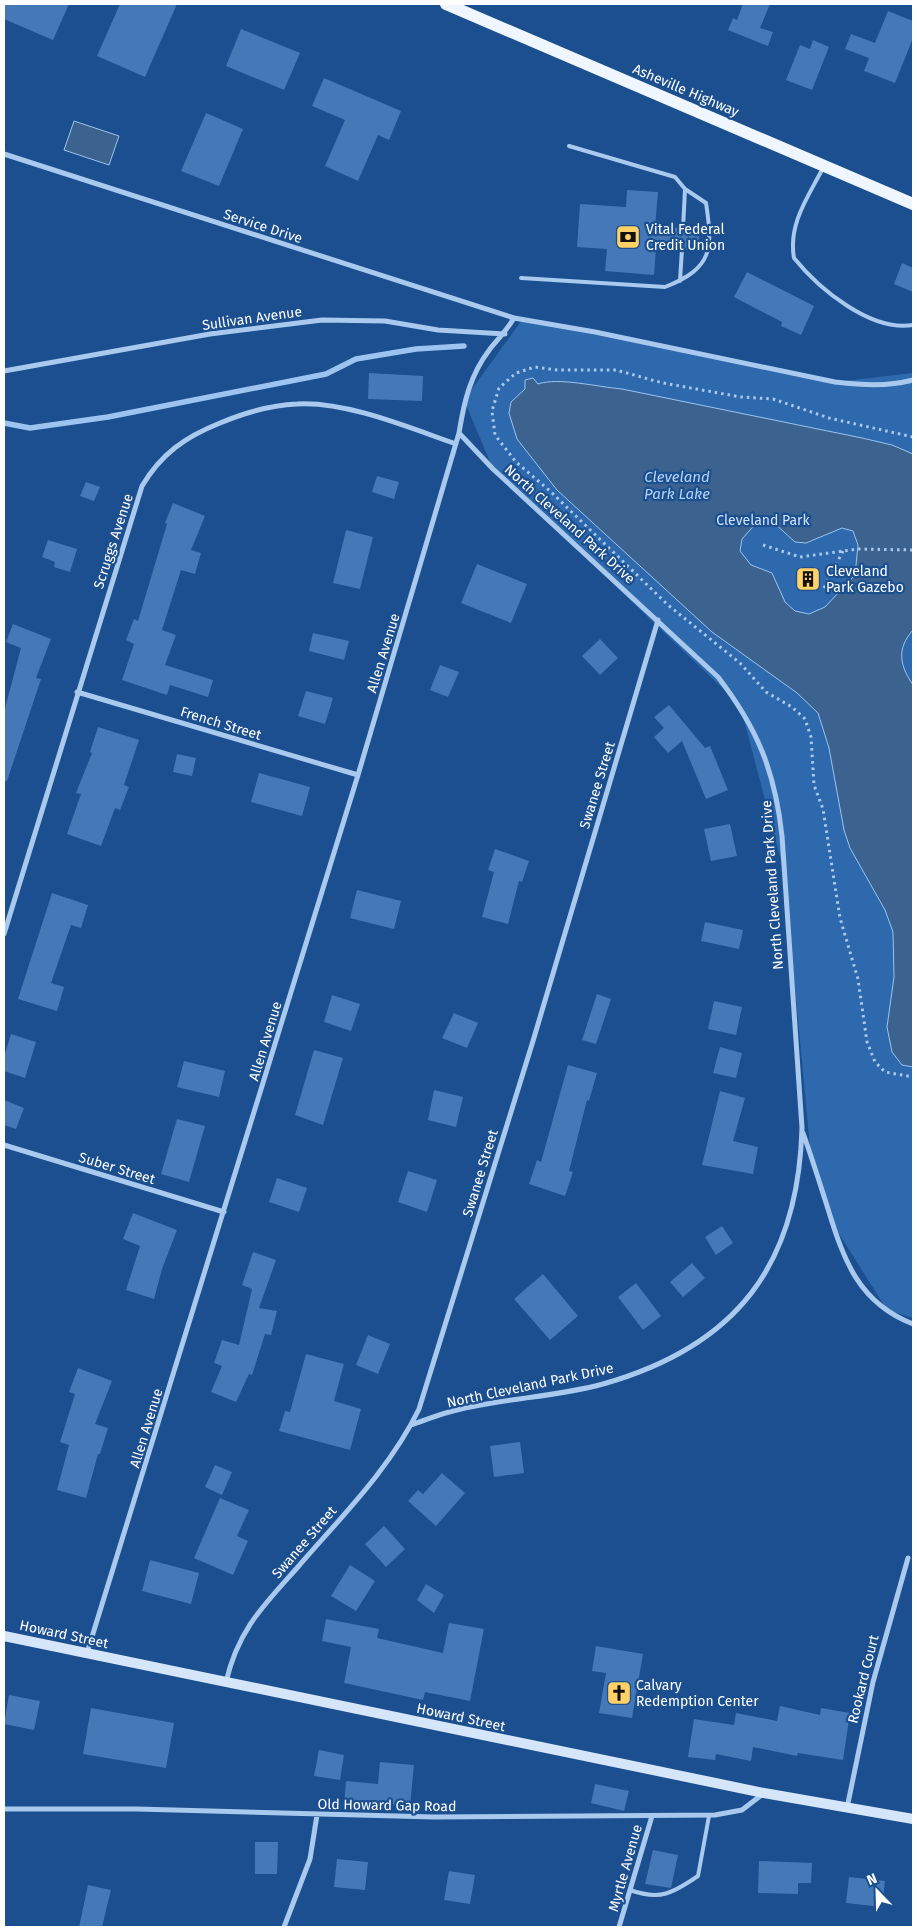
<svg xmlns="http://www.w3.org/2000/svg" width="917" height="1931" viewBox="0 0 917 1931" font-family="'Fira Sans',sans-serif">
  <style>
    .green { fill: #2e69ad }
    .water { fill: #3c6290; stroke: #9cc4f0; fill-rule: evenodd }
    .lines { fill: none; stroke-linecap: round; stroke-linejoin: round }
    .stream { stroke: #9cc4f0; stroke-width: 5.5 }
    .building { fill: #4478b7 }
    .path { stroke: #a9c9ee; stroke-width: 3; stroke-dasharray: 2.5 4; stroke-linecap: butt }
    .lane { stroke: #a9c9ee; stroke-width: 4 }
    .street { stroke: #a9c9ee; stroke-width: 5 }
    .secondary { stroke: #d6e6fa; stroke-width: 10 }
    .primary { stroke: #f0f6ff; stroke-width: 12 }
    .labels { text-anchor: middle; stroke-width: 4.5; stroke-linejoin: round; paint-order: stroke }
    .street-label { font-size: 14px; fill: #fff; stroke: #1b4f8f }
    .poi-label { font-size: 14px; fill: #fff; stroke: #1b4f8f; text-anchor: start }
    .park-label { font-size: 14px; fill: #cfe3fa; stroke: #1b4f8f }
    .water-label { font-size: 15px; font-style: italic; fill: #b5d3f5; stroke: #1b4f8f }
  </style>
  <rect width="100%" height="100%" fill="#1b4f8f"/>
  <path class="green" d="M 522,320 L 835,382 L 913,373 L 913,1318 L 887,1310 L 831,1221 L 811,1157 L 784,872 L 740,705 L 493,469 L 464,400 Z"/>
  <path class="water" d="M 74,121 L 119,136 L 109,165 L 64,150 Z
    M 533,378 L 538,384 C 559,377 598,387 622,389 L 862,438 L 892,445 L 913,454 L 913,630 C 896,649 900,666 913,685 L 913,1067 L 902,1065 L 892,1052 L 887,1027 L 894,977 L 893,932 L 885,910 L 850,848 L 844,830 L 829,748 L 818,713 L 797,693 L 712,632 L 557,490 L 517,439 L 509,413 L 511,402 L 525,389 L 525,380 ZM 758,521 L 773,522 L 795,542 L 806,543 L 842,528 L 853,531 L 858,545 L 855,575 L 825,607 L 809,614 L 795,611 L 785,602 L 772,573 L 751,565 L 740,551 L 742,539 Z"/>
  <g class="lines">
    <path class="stream" d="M 4,423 L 30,428 L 108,417 L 326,374 L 356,359 L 416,349 L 464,346"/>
  </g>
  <path class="building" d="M 4,4 L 69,4 L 53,40 L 4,19 Z
    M 120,4 L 177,4 L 145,77 L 97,56 Z
    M 743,4 L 770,4 L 760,28 L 773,32 L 768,46 L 728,30 L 733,18 L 737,20 Z
    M 888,11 L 913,21 L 913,38 L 895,83 L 864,71 L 869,58 L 845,49 L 851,34 L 875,43 Z
    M 241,29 L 300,53 L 284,90 L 226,66 Z
    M 813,40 L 829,47 L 812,90 L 786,80 L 800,45 L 810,49 Z
    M 324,78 L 401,111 L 389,140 L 378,135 L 358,181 L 325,166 L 345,120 L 312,106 Z
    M 206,113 L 243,129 L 219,186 L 181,171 Z
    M 627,190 L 658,192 L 655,227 L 679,228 L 682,233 L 687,229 L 700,230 L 698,251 L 686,250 L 683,245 L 678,249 L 656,248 L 654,275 L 605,271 L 607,249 L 577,247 L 580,204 L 626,207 Z
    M 902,263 L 913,268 L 913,292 L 894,284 Z
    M 747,272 L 814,306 L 801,335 L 781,326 L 782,322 L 734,297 Z
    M 369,373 L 423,376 L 422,401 L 368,399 Z
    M 377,476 L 399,482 L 394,499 L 372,492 Z
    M 86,482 L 100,487 L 94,501 L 80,496 Z
    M 173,503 L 205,516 L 191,550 L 201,553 L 195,574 L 181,570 L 162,630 L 176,635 L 165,665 L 213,680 L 208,697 L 170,685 L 167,695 L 122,680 L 134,644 L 126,640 L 134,619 L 138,621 L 167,524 L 165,523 Z
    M 346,530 L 373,537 L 360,589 L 333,583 Z
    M 48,540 L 77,549 L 70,572 L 54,567 L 55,562 L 42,557 Z
    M 477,564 L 527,584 L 511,623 L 461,603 Z
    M796 579a12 12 0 1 1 24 0a12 12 0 1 1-24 0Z
    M 13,624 L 51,639 L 36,678 L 41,679 L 7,781 L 4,781 L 4,712 L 21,648 L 6,642 Z
    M 313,633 L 349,641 L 344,660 L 309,651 Z
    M 600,639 L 618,658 L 600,675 L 582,656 Z
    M 440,665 L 459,672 L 448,697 L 430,690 Z
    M 306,691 L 333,698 L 325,724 L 298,716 Z
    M 669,705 L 705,748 L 710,746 L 728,790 L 706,799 L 682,741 L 668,753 L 654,737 L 664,728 L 654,717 Z
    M 98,727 L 139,740 L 124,785 L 129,787 L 120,810 L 115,808 L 101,846 L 67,834 L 81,794 L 76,793 L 92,753 L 90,752 Z
    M 177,754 L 196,758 L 192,776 L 173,772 Z
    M 259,773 L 310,787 L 302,816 L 251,802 Z
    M 730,824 L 737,856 L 711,861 L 704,829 Z
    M 495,849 L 529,861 L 522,882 L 519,881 L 508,924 L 482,917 L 494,872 L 488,870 Z
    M 357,890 L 401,901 L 394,929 L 350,918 Z
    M 52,893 L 88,905 L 81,928 L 71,925 L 51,983 L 64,987 L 57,1011 L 18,999 Z
    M 705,922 L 743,930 L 739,949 L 701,941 Z
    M 597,994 L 611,999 L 596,1044 L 582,1040 Z
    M 332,995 L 360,1004 L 351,1031 L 324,1022 Z
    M 714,1001 L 742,1007 L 736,1035 L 708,1029 Z
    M 454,1013 L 478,1023 L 467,1048 L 442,1038 Z
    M 11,1034 L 36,1042 L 25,1078 L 4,1071 L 4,1057 Z
    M 720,1047 L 742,1053 L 736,1078 L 713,1073 Z
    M 314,1050 L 343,1058 L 323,1125 L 295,1115 Z
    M 184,1061 L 225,1071 L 219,1097 L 177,1087 Z
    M 568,1065 L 597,1073 L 589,1101 L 587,1100 L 569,1171 L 573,1172 L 565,1196 L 529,1184 L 537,1160 L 541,1162 Z
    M 434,1090 L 463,1097 L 456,1127 L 428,1120 Z
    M 720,1091 L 745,1098 L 733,1141 L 758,1147 L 753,1174 L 702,1165 Z
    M 4,1100 L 24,1108 L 16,1129 L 4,1125 Z
    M 177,1119 L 205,1126 L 189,1182 L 161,1174 Z
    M 408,1171 L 437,1180 L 427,1212 L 398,1202 Z
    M 277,1178 L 307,1188 L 299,1212 L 269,1202 Z
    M 133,1213 L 177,1230 L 162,1269 L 154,1299 L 126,1290 L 140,1246 L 123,1239 Z
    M 722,1226 L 733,1243 L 716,1255 L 705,1237 Z
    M 253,1252 L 276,1260 L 259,1308 L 277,1311 L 271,1335 L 265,1334 L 252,1375 L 249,1374 L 236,1402 L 211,1392 L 222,1366 L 214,1363 L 222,1340 L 239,1345 L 252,1289 L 242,1285 Z
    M 692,1263 L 705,1278 L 683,1297 L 670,1282 Z
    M 543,1274 L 578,1316 L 550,1340 L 514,1299 Z
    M 636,1283 L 661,1316 L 643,1330 L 618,1297 Z
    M 368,1335 L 390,1344 L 378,1374 L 356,1365 Z
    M 306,1354 L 344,1364 L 334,1401 L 361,1409 L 350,1450 L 279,1431 L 285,1411 L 290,1412 Z
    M 78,1368 L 112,1381 L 95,1424 L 108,1428 L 100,1454 L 98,1454 L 86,1498 L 57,1490 L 69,1445 L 60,1442 L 75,1394 L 69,1392 Z
    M 520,1442 L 524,1473 L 494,1477 L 490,1446 Z
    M 215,1465 L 232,1472 L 222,1495 L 205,1487 Z
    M 442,1473 L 465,1493 L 436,1526 L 408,1501 L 418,1490 L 423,1494 Z
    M 220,1498 L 249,1510 L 237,1536 L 248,1541 L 233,1575 L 194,1558 Z
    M 384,1526 L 405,1549 L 386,1567 L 365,1544 Z
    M 150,1560 L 199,1573 L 191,1604 L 142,1591 Z
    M 350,1565 L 375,1581 L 356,1611 L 331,1596 Z
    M 426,1584 L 444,1595 L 434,1613 L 417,1600 Z
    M 326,1619 L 379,1629 L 377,1638 L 443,1653 L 449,1623 L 484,1629 L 470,1701 L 425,1692 L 423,1700 L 344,1683 L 351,1647 L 322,1641 Z
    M 596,1646 L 643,1654 L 632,1718 L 599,1713 L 606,1673 L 592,1671 Z
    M 9,1695 L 40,1701 L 34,1730 L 4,1724 Z
    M 780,1706 L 820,1715 L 821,1708 L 850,1713 L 843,1760 L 798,1753 L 797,1756 L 753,1747 L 751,1761 L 716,1754 L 715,1760 L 688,1757 L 694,1719 L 734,1725 L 736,1713 L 777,1721 Z
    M 91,1708 L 174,1723 L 166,1768 L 83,1754 Z
    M 319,1750 L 344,1755 L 340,1780 L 314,1776 Z
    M 380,1762 L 414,1765 L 410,1806 L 358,1801 L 358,1807 L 344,1805 L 346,1781 L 378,1784 Z
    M 595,1784 L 629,1791 L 624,1811 L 591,1803 Z
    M 255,1842 L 278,1842 L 277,1874 L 255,1874 Z
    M 653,1850 L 678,1855 L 671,1888 L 645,1884 Z
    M 337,1859 L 368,1862 L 365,1890 L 334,1887 Z
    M 759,1861 L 812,1863 L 811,1883 L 798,1883 L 798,1894 L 758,1893 Z
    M 449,1871 L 475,1875 L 470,1904 L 444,1900 Z
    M 849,1877 L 885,1881 L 882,1907 L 846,1903 Z
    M 88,1885 L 111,1890 L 102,1927 L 79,1927 Z"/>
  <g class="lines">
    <path class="path" d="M 913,437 L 829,418 L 773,399 L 741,397 L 663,383 L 616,370 L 557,370 L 535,367 L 516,373 L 499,388 L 492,411 L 495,435 L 516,462 L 550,491 L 668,605 L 740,663 L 766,692 L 792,707 L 805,719 L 811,737 L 814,785 L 823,809 L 840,918 L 858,979 L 867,1042 L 875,1062 L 885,1072 L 913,1077
      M 763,545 L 800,557 L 858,549 L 913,550
      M 824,588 L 843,551"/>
    <path class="lane" d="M 823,168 C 808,197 788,224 794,258 C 819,289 871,332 913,325
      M 683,229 L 685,189
      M 521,278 L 665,287 C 713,268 713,249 706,203 L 685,189 L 675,177 L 569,146
      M 680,281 L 682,249
      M 630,1890 C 660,1901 673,1893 698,1876 L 709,1816"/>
    <path class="street" d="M 4,154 L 514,318 L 595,332 L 835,382 C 862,385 886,387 913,380
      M 4,371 L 210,334 L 322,320 L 385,321 L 438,330 L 505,334
      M 77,692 L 358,775
      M 4,934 L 142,486 C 161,454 185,437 220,423 C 244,413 271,405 297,404 C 346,401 410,428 456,444
      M 803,1133 C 812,1158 820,1184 828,1209 C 844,1261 859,1303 913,1324
      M 4,1145 L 224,1212
      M 411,1425 C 426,1420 442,1413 457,1410 C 505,1398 556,1397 603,1384 C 737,1346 798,1265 802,1128 L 782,836 C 775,772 758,729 718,677 L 493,469 L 459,433 C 464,402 470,375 490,349 C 498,339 507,330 514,318
      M 87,1653 L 358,775 L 459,433
      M 226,1682 C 238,1630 263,1606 297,1568 C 340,1518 390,1469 419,1409 L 533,1041 L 658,620
      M 847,1808 L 873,1682 L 908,1558
      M 4,1809 L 137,1809 L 434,1817 L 715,1815 L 742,1810 L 764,1793
      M 284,1927 L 310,1859 L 317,1815
      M 619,1927 L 652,1816"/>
    <path class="secondary" d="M 4,1636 L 764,1793 L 913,1819"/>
    <path class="primary" d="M 446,4 L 913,204"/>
  </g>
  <defs>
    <symbol id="bank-square" viewBox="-11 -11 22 22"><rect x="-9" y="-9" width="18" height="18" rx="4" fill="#ffd166" stroke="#1b4f8f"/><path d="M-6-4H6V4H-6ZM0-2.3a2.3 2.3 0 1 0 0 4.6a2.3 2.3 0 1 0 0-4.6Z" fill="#111"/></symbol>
    <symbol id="building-square" viewBox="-11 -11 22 22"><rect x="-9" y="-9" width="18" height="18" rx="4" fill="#ffd166" stroke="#1b4f8f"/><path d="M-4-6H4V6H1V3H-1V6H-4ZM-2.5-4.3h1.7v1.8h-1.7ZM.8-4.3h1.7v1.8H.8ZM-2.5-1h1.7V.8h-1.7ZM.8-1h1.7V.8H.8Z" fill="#111"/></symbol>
    <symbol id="church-square" viewBox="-11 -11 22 22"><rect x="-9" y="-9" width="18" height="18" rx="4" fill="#ffd166" stroke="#1b4f8f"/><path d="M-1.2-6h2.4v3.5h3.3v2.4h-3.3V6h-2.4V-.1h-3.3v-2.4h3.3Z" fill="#111"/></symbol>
  </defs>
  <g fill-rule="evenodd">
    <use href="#bank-square" x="614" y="223" width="28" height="28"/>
    <use href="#building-square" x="794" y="565" width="28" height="28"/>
    <use href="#church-square" x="605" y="1679" width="28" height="28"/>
  </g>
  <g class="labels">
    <g class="street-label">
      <text transform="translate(686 90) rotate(23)" y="5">Asheville Highway</text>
      <text transform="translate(263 226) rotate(18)" y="5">Service Drive</text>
      <text transform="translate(252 318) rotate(-8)" y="5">Sullivan Avenue</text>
      <text transform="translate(570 524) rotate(42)" y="5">North Cleveland Park Drive</text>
      <text transform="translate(113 541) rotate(-72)" y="5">Scruggs Avenue</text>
      <text transform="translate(383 653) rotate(-73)" y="5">Allen Avenue</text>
      <text transform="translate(221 723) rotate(17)" y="5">French Street</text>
      <text transform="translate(597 785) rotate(-73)" y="5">Swanee Street</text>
      <text transform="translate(772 885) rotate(-94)" y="5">North Cleveland Park Drive</text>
      <text transform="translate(265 1041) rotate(-73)" y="5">Allen Avenue</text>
      <text transform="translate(117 1168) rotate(17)" y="5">Suber Street</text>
      <text transform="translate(480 1173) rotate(-73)" y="5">Swanee Street</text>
      <text transform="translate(530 1385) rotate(-12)" y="5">North Cleveland Park Drive</text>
      <text transform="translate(146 1428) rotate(-73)" y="5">Allen Avenue</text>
      <text transform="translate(304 1542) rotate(-49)" y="5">Swanee Street</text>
      <text transform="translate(64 1634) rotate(12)" y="5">Howard Street</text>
      <text transform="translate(863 1679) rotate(-76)" y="5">Rookard Court</text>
      <text transform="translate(461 1717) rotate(12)" y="5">Howard Street</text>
      <text transform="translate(387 1805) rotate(1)" y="5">Old Howard Gap Road</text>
      <text transform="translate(625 1868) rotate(-74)" y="5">Myrtle Avenue</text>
    </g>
    <g class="poi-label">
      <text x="646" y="234">Vital Federal<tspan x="646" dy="16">Credit Union</tspan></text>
      <text x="826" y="576">Cleveland<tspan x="826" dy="16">Park Gazebo</tspan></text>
      <text x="636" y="1690">Calvary<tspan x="636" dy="16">Redemption Center</tspan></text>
    </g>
    <g class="park-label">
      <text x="763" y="525">Cleveland Park</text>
    </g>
    <g class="water-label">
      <text x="677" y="482">Cleveland<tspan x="677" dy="17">Park Lake</tspan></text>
    </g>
  </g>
  <rect width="917" height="1931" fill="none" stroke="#ffffff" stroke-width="10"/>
  <g transform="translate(877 1891) rotate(337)" stroke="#1b4f8f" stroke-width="4" paint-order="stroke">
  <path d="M0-4L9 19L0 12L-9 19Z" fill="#ffffff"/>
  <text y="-8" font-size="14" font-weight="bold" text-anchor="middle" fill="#ffffff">N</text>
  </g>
</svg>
